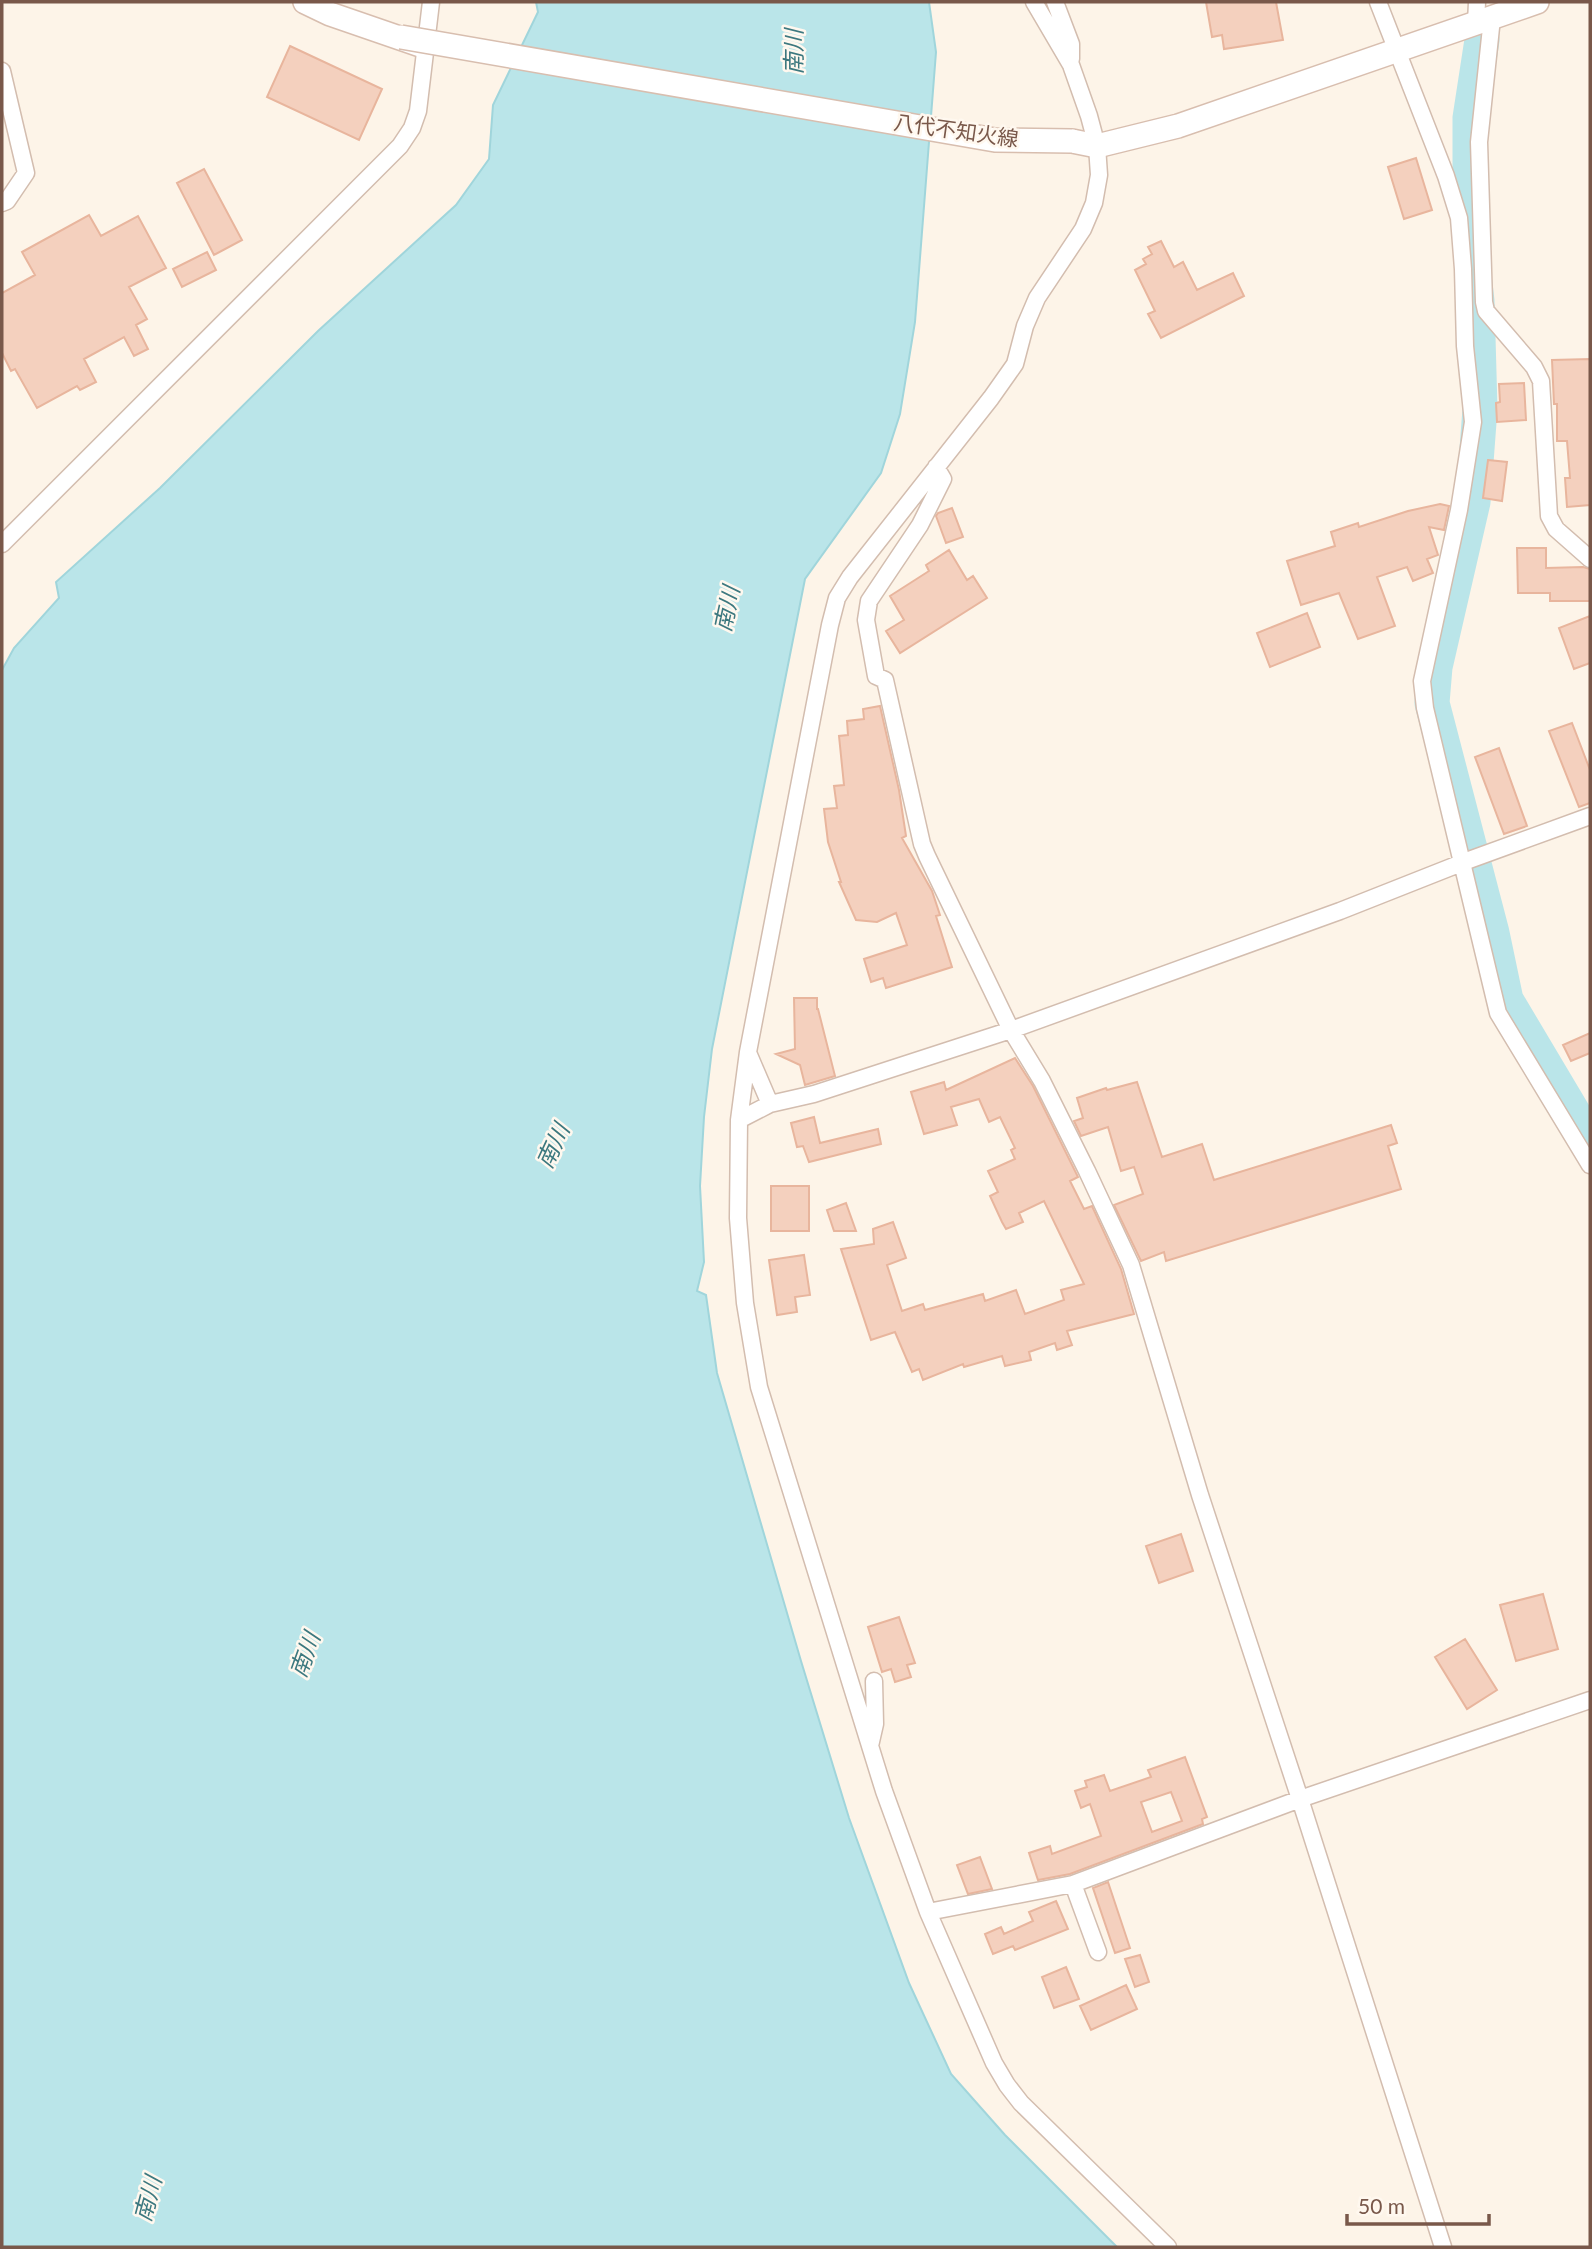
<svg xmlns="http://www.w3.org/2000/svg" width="1592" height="2249" viewBox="0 0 1592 2249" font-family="Lato,'Noto Sans JP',sans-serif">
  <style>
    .water { fill: #bae5e9; stroke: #a0d5db; stroke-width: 2 }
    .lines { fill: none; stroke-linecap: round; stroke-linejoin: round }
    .river { stroke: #bae5e9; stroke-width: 35 }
    .building { fill: #f4d0be; stroke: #e8b59d; stroke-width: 2; fill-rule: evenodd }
    .street-casing { stroke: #d3bdaf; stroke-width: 19 }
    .secondary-casing { stroke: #d8beaf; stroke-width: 26 }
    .street { stroke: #fff; stroke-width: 16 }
    .secondary { stroke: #fff; stroke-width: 23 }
    .secondary-bridge-casing { stroke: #d8beaf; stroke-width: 26; stroke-linecap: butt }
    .secondary-bridge { stroke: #fff; stroke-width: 23 }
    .labels { text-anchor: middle; stroke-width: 5; stroke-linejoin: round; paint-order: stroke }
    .street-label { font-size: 21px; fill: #79584a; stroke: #fff8ef }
    .water-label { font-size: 23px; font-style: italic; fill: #3c787f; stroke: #fff8ef }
  </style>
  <rect width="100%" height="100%" fill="#fdf4e8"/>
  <path class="water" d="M 536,2 L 929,2 L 936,52 L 915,322 L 900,414 L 881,473 L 805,579 L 712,1049 L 704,1117 L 700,1186 L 704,1262 L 697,1291 L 706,1295 L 717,1373 L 801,1661 L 849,1818 L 909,1983 L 951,2074 L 1005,2135 L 1117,2247 L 2,2247 L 2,670 L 14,648 L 59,598 L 56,582 L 160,488 L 318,331 L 456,205 L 489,159 L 493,105 L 538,12 Z"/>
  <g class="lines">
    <path class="river" d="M 1482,40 L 1470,118 L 1470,241 L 1477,301 L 1480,409 L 1473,502 L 1435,667 L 1432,703 L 1492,933 L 1506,1000 L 1590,1141"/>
  </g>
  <path class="building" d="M 1206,2 L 1276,2 L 1283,40 L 1224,49 L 1222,35 L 1212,37 Z
    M 290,46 L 382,89 L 359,140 L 267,97 Z
    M 1416,158 L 1432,210 L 1404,219 L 1388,167 Z
    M 204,169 L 242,240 L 214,255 L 177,183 Z
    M 89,215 L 101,236 L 138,216 L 166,268 L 129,287 L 147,319 L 136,325 L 148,349 L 134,356 L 124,337 L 84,359 L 96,382 L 80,390 L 77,386 L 37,408 L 15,369 L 11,371 L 2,353 L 2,293 L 35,275 L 22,252 Z
    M 1161,241 L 1174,267 L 1183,262 L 1197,290 L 1233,273 L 1244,296 L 1161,338 L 1148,314 L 1155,311 L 1135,270 L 1146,264 L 1143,259 L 1152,254 L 1148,247 Z
    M 207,252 L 216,270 L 182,287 L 173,269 Z
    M 1590,359 L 1590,505 L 1567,507 L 1565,478 L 1570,478 L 1567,441 L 1557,441 L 1557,404 L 1554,404 L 1552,360 Z
    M 1524,383 L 1526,420 L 1497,422 L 1496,403 L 1500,402 L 1499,384 Z
    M 1488,460 L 1507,462 L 1502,501 L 1483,498 Z
    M 1440,504 L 1449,506 L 1444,530 L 1429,527 L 1438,555 L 1427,559 L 1433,573 L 1413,581 L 1407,567 L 1377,577 L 1395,626 L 1358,639 L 1339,593 L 1301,605 L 1287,561 L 1335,546 L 1331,532 L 1358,523 L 1359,527 L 1408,511 Z
    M 952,508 L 963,537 L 946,543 L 936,516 L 938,513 Z
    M 1517,548 L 1546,548 L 1546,568 L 1583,567 L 1590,569 L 1590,601 L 1550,601 L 1550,593 L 1518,593 Z
    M 949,550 L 967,580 L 973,576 L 987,598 L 900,653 L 886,631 L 904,620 L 890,596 L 929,571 L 926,565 Z
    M 1307,613 L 1320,647 L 1270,667 L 1257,633 Z
    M 1590,616 L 1590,663 L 1574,669 L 1559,628 Z
    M 880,706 L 899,790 L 906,836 L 902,838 L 932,891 L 940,915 L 936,916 L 952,967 L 886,988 L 883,978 L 871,982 L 864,959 L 907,945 L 896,913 L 877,922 L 856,920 L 839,882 L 841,882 L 828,842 L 824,809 L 837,808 L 834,786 L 844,785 L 839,736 L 848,735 L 847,721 L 864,719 L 863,709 Z
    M 1572,723 L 1590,770 L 1590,803 L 1579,807 L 1549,731 Z
    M 1499,748 L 1527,826 L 1504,834 L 1475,757 Z
    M 794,998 L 817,998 L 817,1009 L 818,1009 L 835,1076 L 805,1085 L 800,1065 L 776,1054 L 795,1049 Z
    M 1590,1033 L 1590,1053 L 1571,1061 L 1563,1045 Z
    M 1015,1058 L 1033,1086 L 1078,1177 L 1070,1181 L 1084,1209 L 1092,1206 L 1121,1269 L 1134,1314 L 1067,1331 L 1072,1345 L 1057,1350 L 1055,1343 L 1029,1352 L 1031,1360 L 1005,1366 L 1002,1356 L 964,1367 L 963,1364 L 923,1380 L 919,1369 L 912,1372 L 895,1332 L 871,1340 L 841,1249 L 874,1244 L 873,1229 L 893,1222 L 906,1258 L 887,1265 L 902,1311 L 923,1304 L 925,1310 L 983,1294 L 985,1301 L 1016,1290 L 1025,1314 L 1064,1300 L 1061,1290 L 1084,1284 L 1044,1201 L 1019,1213 L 1023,1222 L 1006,1229 L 1002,1222 L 990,1196 L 998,1192 L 988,1171 L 1015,1159 L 1011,1150 L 1015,1148 L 1000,1117 L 989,1122 L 979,1099 L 951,1107 L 957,1125 L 924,1134 L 911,1092 L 944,1082 L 946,1090 Z
    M 1137,1082 L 1162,1157 L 1202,1144 L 1214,1180 L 1391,1125 L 1397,1143 L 1388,1146 L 1401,1189 L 1166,1261 L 1164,1252 L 1141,1261 L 1114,1205 L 1143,1194 L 1134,1167 L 1121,1171 L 1108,1127 L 1081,1136 L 1074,1121 L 1083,1118 L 1077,1098 L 1106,1088 L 1107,1090 Z
    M 814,1117 L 820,1143 L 878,1129 L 881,1144 L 809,1162 L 803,1146 L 797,1147 L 791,1123 Z
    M 771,1186 L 809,1186 L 809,1231 L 771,1231 Z
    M 846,1203 L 856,1231 L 834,1231 L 827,1210 Z
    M 804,1255 L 810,1295 L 795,1297 L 797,1312 L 777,1315 L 769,1260 Z
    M 1181,1534 L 1193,1571 L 1159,1583 L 1146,1546 Z
    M 1543,1594 L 1558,1649 L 1516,1661 L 1500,1605 Z
    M 899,1617 L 915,1663 L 907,1665 L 911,1677 L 895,1682 L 891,1669 L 882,1672 L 868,1627 Z
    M 1465,1639 L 1497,1690 L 1467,1709 L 1435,1657 Z
    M 1185,1757 L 1207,1817 L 1202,1819 L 1203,1824 L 1070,1874 L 1038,1880 L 1029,1853 L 1050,1846 L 1052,1854 L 1101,1836 L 1090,1804 L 1081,1808 L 1075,1791 L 1087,1787 L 1085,1781 L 1104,1775 L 1110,1791 L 1151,1777 L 1148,1770 ZM 1171,1792 L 1182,1821 L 1152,1832 L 1141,1802 Z
    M 980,1857 L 992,1889 L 968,1894 L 957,1865 Z
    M 1108,1882 L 1130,1948 L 1115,1953 L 1093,1888 Z
    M 1056,1901 L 1068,1929 L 1015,1950 L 1013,1946 L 993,1954 L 985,1934 L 1001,1927 L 1004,1934 L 1033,1921 L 1029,1912 Z
    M 1140,1955 L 1149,1982 L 1135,1987 L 1125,1959 Z
    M 1066,1967 L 1079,1999 L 1054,2008 L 1042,1977 Z
    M 1126,1985 L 1137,2009 L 1091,2030 L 1080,2006 Z"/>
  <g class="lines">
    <defs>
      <path id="street" d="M 1034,2 L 1071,65 L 1089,116 L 1097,146 L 1099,175 L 1094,203 L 1083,229 L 1037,298 L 1025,326 L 1015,364 L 991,398 L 850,577 L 837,598 L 830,625 L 748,1052 L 739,1120 L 738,1218 L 745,1303 L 759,1387 L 884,1791 L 928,1912 L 994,2063 L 1007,2085 L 1021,2103 L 1168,2247
        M 1055,2 L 1071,44 L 1071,59
        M 1378,2 L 1446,176 L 1459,218 L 1463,269 L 1465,346 L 1473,422 L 1459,510 L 1422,681 L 1425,708 L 1498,1013 L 1590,1165
        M 1492,18 L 1479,142 L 1484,302 L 1486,311 L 1534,367 L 1541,381 L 1549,516 L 1556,529 L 1590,559
        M 1476,24 L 1477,2
        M 2,71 L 26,173 L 7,201 L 2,203
        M 936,467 L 943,479 L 920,525 L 869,601 L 866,620 L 876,676 L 885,680 L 922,844 L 927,856 L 1011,1030 L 1042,1081 L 1087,1171 L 1131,1265 L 1200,1495 L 1300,1799 L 1443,2247
        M 2,544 L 400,146 L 412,128 L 418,111 L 431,2
        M 749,1055 L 770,1104
        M 739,1120 L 770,1104 L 814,1094 L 1011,1030 L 1340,911 L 1469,860 L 1590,816
        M 870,1746 L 875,1724 L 874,1681
        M 1073,1884 L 1098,1952
        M 928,1912 L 1073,1884 L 1300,1799 L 1590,1700"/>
      <path id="secondary" d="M 305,2 L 330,14 L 420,45
        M 1072,141 L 1097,146 L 1178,126 L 1537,2"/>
    </defs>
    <use href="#street" class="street-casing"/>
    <use href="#secondary" class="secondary-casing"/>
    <use href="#street" class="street"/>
    <use href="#secondary" class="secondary"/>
    <defs>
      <path id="secondary-bridge" d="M 401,37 L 995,140 L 1072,141"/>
    </defs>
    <use href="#secondary-bridge" class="secondary-bridge-casing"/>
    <use href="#secondary-bridge" class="secondary-bridge"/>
  </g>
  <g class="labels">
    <g class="street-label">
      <text transform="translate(956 131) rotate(8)" y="7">八代不知火線</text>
    </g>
    <g class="water-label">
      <text transform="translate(794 52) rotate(-90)" y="8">南川</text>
      <text transform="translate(727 609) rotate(-78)" y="8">南川</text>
      <text transform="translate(553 1146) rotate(-65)" y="8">南川</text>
      <text transform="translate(305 1655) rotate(-70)" y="8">南川</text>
      <text transform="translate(148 2199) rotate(-75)" y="8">南川</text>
    </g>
  </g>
  <rect width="1592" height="2249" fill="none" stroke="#79584a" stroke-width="7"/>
  <path d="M1347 2214v10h142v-10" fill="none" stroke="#79584a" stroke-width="3.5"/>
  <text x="1358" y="2214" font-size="21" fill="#79584a" stroke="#fff8ef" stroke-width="5" paint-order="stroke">50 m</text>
</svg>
